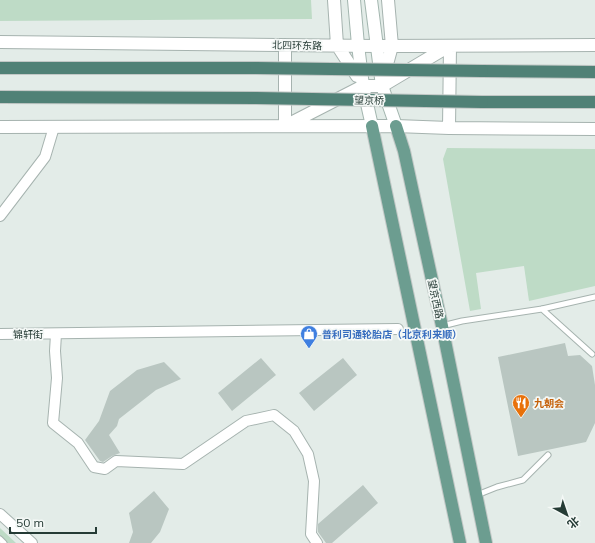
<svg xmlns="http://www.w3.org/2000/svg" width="595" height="543" viewBox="0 0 595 543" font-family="Mulish,'Noto Sans SC',sans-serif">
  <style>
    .green { fill: #bedbc6 }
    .building { fill: #b9c6c1 }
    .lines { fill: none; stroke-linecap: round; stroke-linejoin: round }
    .service-casing { stroke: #a6b3af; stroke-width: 7 }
    .minor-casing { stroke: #a6b3af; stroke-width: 12 }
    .tertiary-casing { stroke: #a6b3af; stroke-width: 14 }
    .secondary-casing { stroke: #a3b6af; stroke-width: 14 }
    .primary-casing { stroke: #c2c8c6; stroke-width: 14 }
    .trunk-casing { stroke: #c2c8c6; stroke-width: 14 }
    .service { stroke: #fff; stroke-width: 5 }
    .minor { stroke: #fff; stroke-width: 10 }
    .tertiary { stroke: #fff; stroke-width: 12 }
    .secondary { stroke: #fff; stroke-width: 12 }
    .primary { stroke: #6c9d90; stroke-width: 12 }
    .trunk { stroke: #508176; stroke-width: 12 }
    .trunk-bridge-casing { stroke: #c2c8c6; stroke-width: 14; stroke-linecap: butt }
    .trunk-bridge { stroke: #508176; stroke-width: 12 }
    .labels { text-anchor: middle; stroke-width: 3.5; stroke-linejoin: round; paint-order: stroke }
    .street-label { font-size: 10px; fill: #253b35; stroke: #f4f8f6 }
    .shop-label { font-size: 10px; font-weight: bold; fill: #366cbe; stroke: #f4f8f6; text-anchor: start }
    .food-label { font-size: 10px; font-weight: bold; fill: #c56008; stroke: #f4f8f6; text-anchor: start }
  </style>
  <rect width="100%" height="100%" fill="#e3ece8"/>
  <path class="green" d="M 0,0 L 311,0 L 312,19 L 0,21 Z
    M 447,148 L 595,149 L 595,286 L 529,301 L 524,266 L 476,273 L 481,309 L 470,311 L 443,159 Z
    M 0,528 L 16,543 L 0,543 Z"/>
  <path class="building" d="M 565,343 L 568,356 L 580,355 L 592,366 L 595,385 L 595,423 L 586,442 L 518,456 L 498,357 Z
    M 261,358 L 276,375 L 232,411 L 218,393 Z
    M 343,358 L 357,375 L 314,411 L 299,393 Z
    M 164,362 L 181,379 L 156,390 L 119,419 L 117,426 L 109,435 L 120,453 L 112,456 L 103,462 L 100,461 L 85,440 L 99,421 L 110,391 L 137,370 Z
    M 363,485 L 378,503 L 332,543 L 326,543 L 318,532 L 318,524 Z
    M 154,491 L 169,509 L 160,532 L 151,543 L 129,543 L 133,532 L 129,513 Z"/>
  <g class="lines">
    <defs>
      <path id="service" d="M 542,309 L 592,354
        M 442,326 L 462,321 L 542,309 L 595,297
        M 477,495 L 497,487 L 523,480 L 548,455
        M 0,539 L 4,543"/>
      <path id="minor" d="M 0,216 L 45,157 L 54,127
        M 0,334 L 398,329
        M 56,334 L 55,351 L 57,378 L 53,423 L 78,443 L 94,467 L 105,469 L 116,461 L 183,464 L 246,421 L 274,415 L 294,431 L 308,454 L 314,481 L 311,534 L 317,543
        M 0,514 L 32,543"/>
      <path id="tertiary" d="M 334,0 L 337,45 L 357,76
        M 0,42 L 376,46 L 595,45
        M 285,45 L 285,126 L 363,86 L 382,86 L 449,46
        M 383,79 L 392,46 L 388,0
        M 0,127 L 396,126 L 449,128 L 595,129
        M 449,128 L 450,46"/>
      <path id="secondary" d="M 354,0 L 358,45 L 363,86 L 372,126
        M 371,0 L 382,86 L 396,126"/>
      <path id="primary" d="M 372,126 L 460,543
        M 396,126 L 404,151 L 442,326 L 486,543"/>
      <path id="trunk" d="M 0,68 L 256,68
        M 482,71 L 595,72
        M 0,97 L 256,98
        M 482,102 L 595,102"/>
    </defs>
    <use href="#service" class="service-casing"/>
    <use href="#minor" class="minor-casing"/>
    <use href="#tertiary" class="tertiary-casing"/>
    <use href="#secondary" class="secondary-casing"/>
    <use href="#primary" class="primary-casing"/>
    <use href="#trunk" class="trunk-casing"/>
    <use href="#service" class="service"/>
    <use href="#minor" class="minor"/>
    <use href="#tertiary" class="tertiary"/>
    <use href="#secondary" class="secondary"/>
    <use href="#primary" class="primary"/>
    <use href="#trunk" class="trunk"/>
    <defs>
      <path id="trunk-bridge" d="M 256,68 L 482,71
        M 256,98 L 482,102"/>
    </defs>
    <use href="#trunk-bridge" class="trunk-bridge-casing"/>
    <use href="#trunk-bridge" class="trunk-bridge"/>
  </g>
  <defs>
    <symbol id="shop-pin" viewBox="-11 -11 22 30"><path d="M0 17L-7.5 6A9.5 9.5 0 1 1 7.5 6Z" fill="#3f7fe0" stroke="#f4f8f6"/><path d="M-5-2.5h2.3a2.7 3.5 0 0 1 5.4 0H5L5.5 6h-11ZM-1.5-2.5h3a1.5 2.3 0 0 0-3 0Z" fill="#fff"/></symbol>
    <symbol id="restaurant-pin" viewBox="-11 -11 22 30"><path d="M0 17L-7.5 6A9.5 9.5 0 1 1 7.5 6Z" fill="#e8710a" stroke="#f4f8f6"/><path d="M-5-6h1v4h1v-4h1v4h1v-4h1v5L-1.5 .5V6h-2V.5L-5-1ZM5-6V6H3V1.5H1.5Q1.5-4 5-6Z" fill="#fff"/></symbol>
  </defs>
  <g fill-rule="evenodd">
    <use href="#shop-pin" x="299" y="324" width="20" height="27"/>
    <use href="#restaurant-pin" x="511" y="393" width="20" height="27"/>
  </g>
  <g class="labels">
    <g class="street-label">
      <text transform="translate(297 45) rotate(1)" y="4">北四环东路</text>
      <text transform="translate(369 100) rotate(1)" y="4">望京桥</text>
      <text transform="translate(436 299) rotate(78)" y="4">望京西路</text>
      <text x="28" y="338">锦轩街</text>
    </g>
    <g class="shop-label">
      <text x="322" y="338">普利司通轮胎店（北京利来顺）</text>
    </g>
    <g class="food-label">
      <text x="534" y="407">九朝会</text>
    </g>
  </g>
  <g transform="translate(567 515) rotate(140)" stroke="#f4f8f6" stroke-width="3" paint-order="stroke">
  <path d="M0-3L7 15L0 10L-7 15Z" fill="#253b35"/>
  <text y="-6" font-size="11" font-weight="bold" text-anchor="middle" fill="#253b35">北</text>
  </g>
  <path d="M10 527v6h86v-6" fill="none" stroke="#253b35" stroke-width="2"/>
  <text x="16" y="527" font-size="12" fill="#253b35" stroke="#f4f8f6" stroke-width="3" paint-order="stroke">50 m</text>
</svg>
